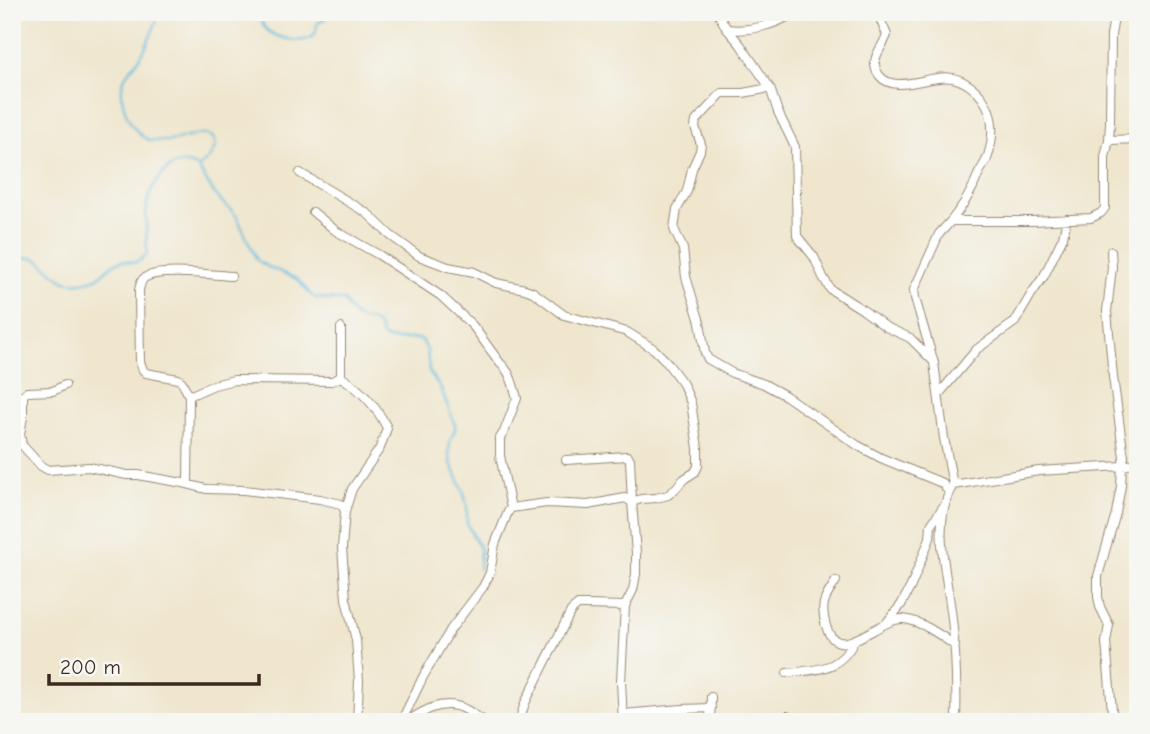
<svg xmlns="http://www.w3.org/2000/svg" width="1150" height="734" viewBox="0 0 1150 734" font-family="'Comic Neue',sans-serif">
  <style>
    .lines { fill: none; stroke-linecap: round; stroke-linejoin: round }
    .stream { stroke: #62badf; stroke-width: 2 }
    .street-casing { stroke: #958876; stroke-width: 10 }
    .street { stroke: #fff; stroke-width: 8 }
  </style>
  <rect width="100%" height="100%" fill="#f6f6f2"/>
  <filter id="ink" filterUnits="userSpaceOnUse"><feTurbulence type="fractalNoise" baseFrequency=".0143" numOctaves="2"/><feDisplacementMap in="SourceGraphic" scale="14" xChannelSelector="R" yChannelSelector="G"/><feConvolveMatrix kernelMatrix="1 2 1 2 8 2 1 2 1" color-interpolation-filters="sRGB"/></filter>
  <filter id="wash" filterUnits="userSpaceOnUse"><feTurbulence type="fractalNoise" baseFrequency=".00686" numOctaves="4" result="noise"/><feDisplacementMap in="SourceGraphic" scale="28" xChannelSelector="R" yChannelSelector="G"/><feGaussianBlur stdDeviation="1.57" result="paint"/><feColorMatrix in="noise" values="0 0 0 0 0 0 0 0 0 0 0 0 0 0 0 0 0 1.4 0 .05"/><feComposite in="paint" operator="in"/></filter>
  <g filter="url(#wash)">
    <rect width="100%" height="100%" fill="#efe6cd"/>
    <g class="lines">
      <path class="stream" d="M 160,12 C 154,27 149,43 140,57 C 135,65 128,71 124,79 C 116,97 130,134 149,140 C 154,141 161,141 166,141 C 181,142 199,129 213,137 L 216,145 C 212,155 208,161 199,167
        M 258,12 C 260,17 262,25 265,28 C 274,38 305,46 314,35 C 317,32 316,27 317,24 L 331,14 L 340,12
        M 396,12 C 405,16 417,21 424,12
        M 198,168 L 216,196 L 236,215 L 257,260 L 266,266 L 297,279 L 311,295 L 316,298 L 344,301 C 349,309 353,318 363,320 C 368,322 371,320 375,323 C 382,328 378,337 388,339 C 400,342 408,336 422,340 L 427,350 L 429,371 L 441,389 L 455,425 L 455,430 L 450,441 L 449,452 L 451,463 L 463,490 L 467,506 L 467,524 L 480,549 L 479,569
        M 12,259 C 19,259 28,257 34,258 C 39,260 44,264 48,268 C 63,282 70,286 91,280 C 102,278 108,266 118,262 C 131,256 130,271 147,254 C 147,238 145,220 147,204 C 149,189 165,165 181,163 C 186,163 193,166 197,167"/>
    </g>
  </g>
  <g filter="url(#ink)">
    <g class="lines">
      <defs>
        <path id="street" d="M 717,12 L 727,29 L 740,44 L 770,88 L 778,112 L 795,147 L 797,236 L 814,257 L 823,277 L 830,289 L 863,310 L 886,327 L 910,338 L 932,360
          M 877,12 L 887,35 C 882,49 868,60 879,75 C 895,96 931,73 952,78 C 964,80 976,89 983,99 C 995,116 994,136 988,156 C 986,163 981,168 978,175 C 971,194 963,205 951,221
          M 727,29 C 750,32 776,25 795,12
          M 770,88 L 743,93 L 722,93 L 696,121 L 695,127 L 701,144 L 700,151 L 692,169 L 687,191 L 677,209 L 674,229 L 683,249 L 686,277 L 700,322 L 705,353 L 708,359 L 732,373 L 764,384 L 786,396 L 857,445 L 881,458 L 942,483 L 949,492
          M 1109,140 L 1138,139
          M 300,173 L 367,213 L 390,235 L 419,256 L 448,267 L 474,272 L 496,283 L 525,289 L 533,292 L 564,315 L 627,332 L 654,349 L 665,360 L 683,384 L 691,403 L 698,448 L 698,466 L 695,472 L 684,479 L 674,490 L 668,495 L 656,498 L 641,499 L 632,502 L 630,459 L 627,456 L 566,460
          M 313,212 L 336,231 L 379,255 L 441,296 L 473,326 L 500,363 C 511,372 513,385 517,398 L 504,432 L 500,438 L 500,456 L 511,508
          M 341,328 L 341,377 C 360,389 377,407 387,428 L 380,448 L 352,489 L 345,511 L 342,548 L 346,599 L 356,640 L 359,681 L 357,722
          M 939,394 L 977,349 L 1015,322 L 1032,293 L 1044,276 L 1063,237 L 1067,219
          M 189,396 L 214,385 L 234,380 L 332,381 L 341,377
          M 23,417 L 20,434 L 22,445 L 41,466 L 48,470 L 89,467 L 127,475 L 138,475 L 183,483 L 206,489 L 244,490 L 320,499 L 341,504 L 345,511
          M 12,426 L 23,417 L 23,395 L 27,392 L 53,391 L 65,385
          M 188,484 L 189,396 L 182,382 L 178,379 L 146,373 L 143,370 L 140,362 L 139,290 C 140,286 140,283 143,279 C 155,267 214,275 231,276
          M 953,485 L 1039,471 L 1122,466 L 1138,463
          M 836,581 C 824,599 820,604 826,626 C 838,667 878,618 903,619 C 919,620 943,636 955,646
          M 888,621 L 901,605 L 911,586 L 930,538 L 931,525 L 945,504
          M 787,673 C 819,669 838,672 855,640
          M 623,714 L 682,709 L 711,708
          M 787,716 L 788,722
          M 401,722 L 423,677 L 451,629 L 483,587 L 490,573 L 495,544 L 508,512 L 511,508 L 547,503 L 588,505 L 625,498 L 632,502 L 636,553 L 636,574 L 633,590 L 625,606 L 621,681 L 623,722
          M 406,722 C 422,712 440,700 460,707 C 469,710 477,717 486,722
          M 519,722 L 525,703 L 571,611 L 578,605 L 584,605 L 625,606
          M 710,722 L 711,697
          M 956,722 C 957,687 956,653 952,619 C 948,577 930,524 953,485 L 944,438 L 934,363 L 915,298 L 914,290 L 939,234 L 951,221 L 1033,221 L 1091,218 L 1101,213 L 1105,208 L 1105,157 L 1109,140 L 1110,123 L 1111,35 L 1115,12
          M 1111,722 L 1112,711 L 1106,642 L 1109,625 L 1100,607 L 1098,597 L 1098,576 L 1116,513 L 1121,486 L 1122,466 L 1124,457 L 1113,377 L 1107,311 L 1112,267 L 1111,251"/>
      </defs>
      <use href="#street" class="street-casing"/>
      <use href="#street" class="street"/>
    </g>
  </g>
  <rect width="1150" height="734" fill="none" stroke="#f6f6f2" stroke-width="42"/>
  <path d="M49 674v10h210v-10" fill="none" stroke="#3b2a1e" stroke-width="3.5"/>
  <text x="60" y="674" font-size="21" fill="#3b2a1e" stroke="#f6f6f2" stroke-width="5" paint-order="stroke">200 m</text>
</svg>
